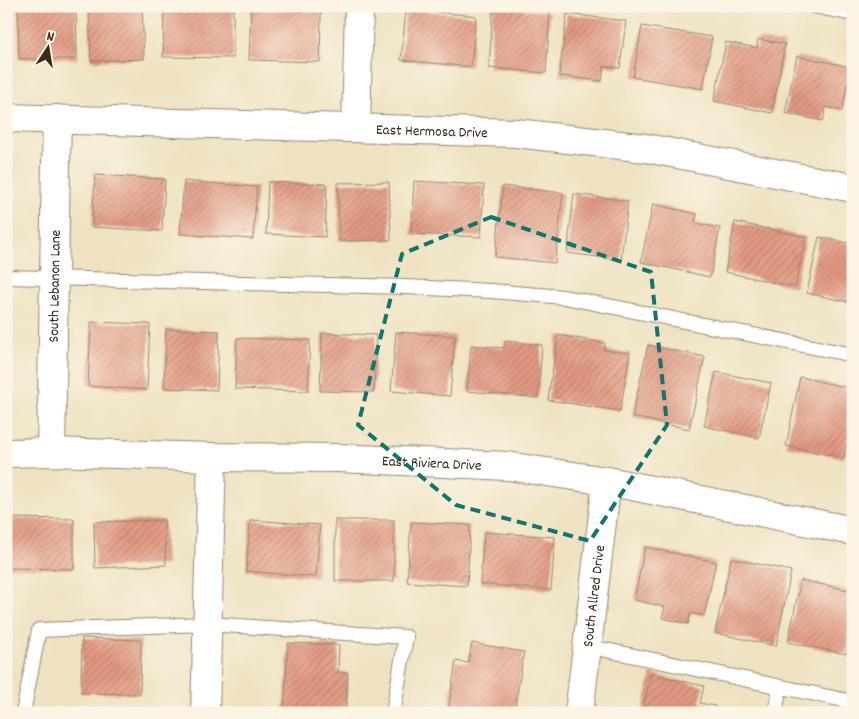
<svg xmlns="http://www.w3.org/2000/svg" width="859" height="719" viewBox="0 0 859 719" font-family="Dekko,sans-serif">
  <style>
    .building { fill: url(#building-hatch) }
    .lines { fill: none; stroke-linecap: round; stroke-linejoin: round }
    .service-casing { stroke: #958670; stroke-width: 16 }
    .minor-casing { stroke: #958670; stroke-width: 30 }
    .service { stroke: #fff; stroke-width: 14 }
    .minor { stroke: #fff; stroke-width: 28 }
    .marked { fill: none; stroke: #0f766e; stroke-width: 4; stroke-dasharray: 10 6; stroke-linejoin: round }
    .labels { text-anchor: middle; stroke-width: 4; stroke-linejoin: round; paint-order: stroke }
    .street-label { font-size: 15px; fill: #3b2a1e; stroke: #fcf5e5 }
  </style>
  <defs>
    <pattern id="building-hatch" width="6" height="6" patternUnits="userSpaceOnUse" patternTransform="scale(1.25)"><rect width="6" height="6" fill="#e39a83"/><path d="M-1 1l2-2M0 6l6-6M5 7l2-2" fill="none" stroke="#b97e6b"/></pattern>
  </defs>
  <rect width="100%" height="100%" fill="#fcf5e5"/>
  <filter id="ink" filterUnits="userSpaceOnUse"><feTurbulence type="fractalNoise" baseFrequency=".02" numOctaves="2"/><feDisplacementMap in="SourceGraphic" scale="10" xChannelSelector="R" yChannelSelector="G"/><feConvolveMatrix kernelMatrix="1 2 1 2 8 2 1 2 1" color-interpolation-filters="sRGB"/></filter>
  <filter id="wash" filterUnits="userSpaceOnUse"><feTurbulence type="fractalNoise" baseFrequency=".0096" numOctaves="4" result="noise"/><feDisplacementMap in="SourceGraphic" scale="20" xChannelSelector="R" yChannelSelector="G"/><feGaussianBlur stdDeviation="1.12" result="paint"/><feColorMatrix in="noise" values="0 0 0 0 0 0 0 0 0 0 0 0 0 0 0 0 0 1.4 0 .05"/><feComposite in="paint" operator="in"/></filter>
  <g filter="url(#wash)">
    <rect width="100%" height="100%" fill="#efe2c2"/>
    <g id="blocks">
      <path class="building" d="M 18,6 L 76,6 L 77,59 L 19,59 Z
        M 89,6 L 142,6 L 144,59 L 91,61 Z
        M 164,6 L 233,7 L 233,58 L 163,57 Z
        M 493,7 L 550,12 L 546,73 L 489,68 Z
        M 251,9 L 321,12 L 320,62 L 249,60 Z
        M 406,9 L 476,16 L 471,67 L 401,60 Z
        M 567,14 L 626,21 L 620,68 L 604,66 L 602,81 L 559,76 Z
        M 642,26 L 712,37 L 703,89 L 633,77 Z
        M 758,39 L 785,44 L 772,113 L 714,101 L 726,42 L 757,48 Z
        M 797,56 L 851,67 L 842,111 L 826,107 L 823,121 L 785,113 Z
        M 6,171 L 12,171 L 10,228 L 6,228 Z
        M 95,175 L 165,179 L 162,231 L 92,227 Z
        M 184,181 L 257,187 L 253,239 L 180,234 Z
        M 414,181 L 484,185 L 481,237 L 411,234 Z
        M 268,182 L 327,184 L 325,237 L 266,234 Z
        M 389,182 L 391,240 L 339,241 L 338,183 Z
        M 503,186 L 563,193 L 555,263 L 495,257 Z
        M 574,194 L 628,201 L 621,260 L 567,253 Z
        M 653,204 L 697,214 L 695,223 L 720,228 L 710,277 L 641,262 Z
        M 735,222 L 806,237 L 795,287 L 725,272 Z
        M 819,237 L 853,244 L 853,303 L 807,293 Z
        M 91,322 L 150,324 L 147,390 L 88,386 Z
        M 166,329 L 219,331 L 217,390 L 164,388 Z
        M 396,332 L 455,336 L 450,396 L 391,391 Z
        M 322,333 L 376,335 L 374,392 L 320,391 Z
        M 558,335 L 605,343 L 604,350 L 630,353 L 620,411 L 548,400 Z
        M 237,338 L 310,340 L 308,391 L 235,389 Z
        M 505,341 L 542,345 L 538,398 L 467,391 L 471,345 L 504,348 Z
        M 648,345 L 705,357 L 689,429 L 632,417 Z
        M 716,372 L 771,383 L 759,438 L 704,426 Z
        M 800,377 L 853,389 L 853,416 L 844,458 L 786,446 Z
        M 6,518 L 74,519 L 74,569 L 6,568 Z
        M 164,520 L 166,565 L 95,568 L 94,522 Z
        M 250,520 L 320,525 L 316,577 L 246,571 Z
        M 335,520 L 394,520 L 394,581 L 335,581 Z
        M 411,522 L 470,525 L 467,586 L 407,582 Z
        M 484,532 L 555,537 L 551,590 L 480,584 Z
        M 645,547 L 716,562 L 704,616 L 691,613 L 688,624 L 662,618 L 665,607 L 634,600 Z
        M 731,558 L 791,571 L 776,646 L 715,633 Z
        M 801,580 L 853,591 L 853,625 L 846,654 L 788,642 Z
        M 82,638 L 141,640 L 140,694 L 81,693 Z
        M 288,643 L 339,645 L 338,672 L 348,673 L 346,713 L 284,713 Z
        M 472,643 L 524,652 L 514,713 L 455,713 L 448,711 L 456,661 L 468,663 Z
        M 651,674 L 704,686 L 700,703 L 715,706 L 713,713 L 642,713 Z"/>
    </g>
  </g>
  <g filter="url(#ink)">
    <use href="#blocks" fill-opacity="0" stroke="#958670" stroke-width="1"/>
    <g class="lines">
      <defs>
        <path id="service" d="M 814,6 L 853,14
          M 6,277 L 406,287 L 491,291 L 564,297 L 853,355
          M 587,646 L 853,702
          M 23,713 L 39,630 L 207,624 L 406,637 L 393,713
          M 775,713 L 780,687"/>
        <g id="minor">
          <path id="s1" d="M 6,118 L 516,133 L 646,148 L 853,188"/>
          <path d="M 356,128 L 359,6"/>
          <path id="s2" d="M 51,452 L 56,161 L 57,119"/>
          <path id="s3" d="M 6,453 L 51,452 L 212,457 L 338,458 L 507,466 L 607,481 L 853,531"/>
          <path d="M 205,713 L 212,457"/>
          <path id="s4" d="M 579,713 L 607,481"/>
        </g>
      </defs>
      <use href="#service" class="service-casing"/>
      <use href="#minor" class="minor-casing"/>
      <use href="#service" class="service"/>
      <use href="#minor" class="minor"/>
    </g>
  </g>
  <path class="marked" d="M 491,217 L 651,272 L 667,425 L 590,541 L 456,505 L 358,425 L 402,254 Z"/>
  <g class="labels">
    <g class="street-label">
      <text dy="5" stroke="none"><textPath href="#s1" startOffset="426">East Hermosa Drive</textPath></text>
      <text dy="5" stroke="none"><textPath href="#s2" startOffset="166">South Lebanon Lane</textPath></text>
      <text dy="5" stroke="none"><textPath href="#s3" startOffset="426">East Riviera Drive</textPath></text>
      <text dy="5" stroke="none"><textPath href="#s4" startOffset="118">South Allred Drive</textPath></text>
    </g>
  </g>
  <rect width="859" height="719" fill="none" stroke="#fcf5e5" stroke-width="25"/>
  <g transform="translate(48 48) rotate(12)" stroke="#fcf5e5" stroke-width="4" paint-order="stroke">
  <path d="M0-4L9 19L0 12L-9 19Z" fill="#3b2a1e"/>
  <text y="-8" font-size="14" font-weight="bold" text-anchor="middle" fill="#3b2a1e">N</text>
  </g>
</svg>
